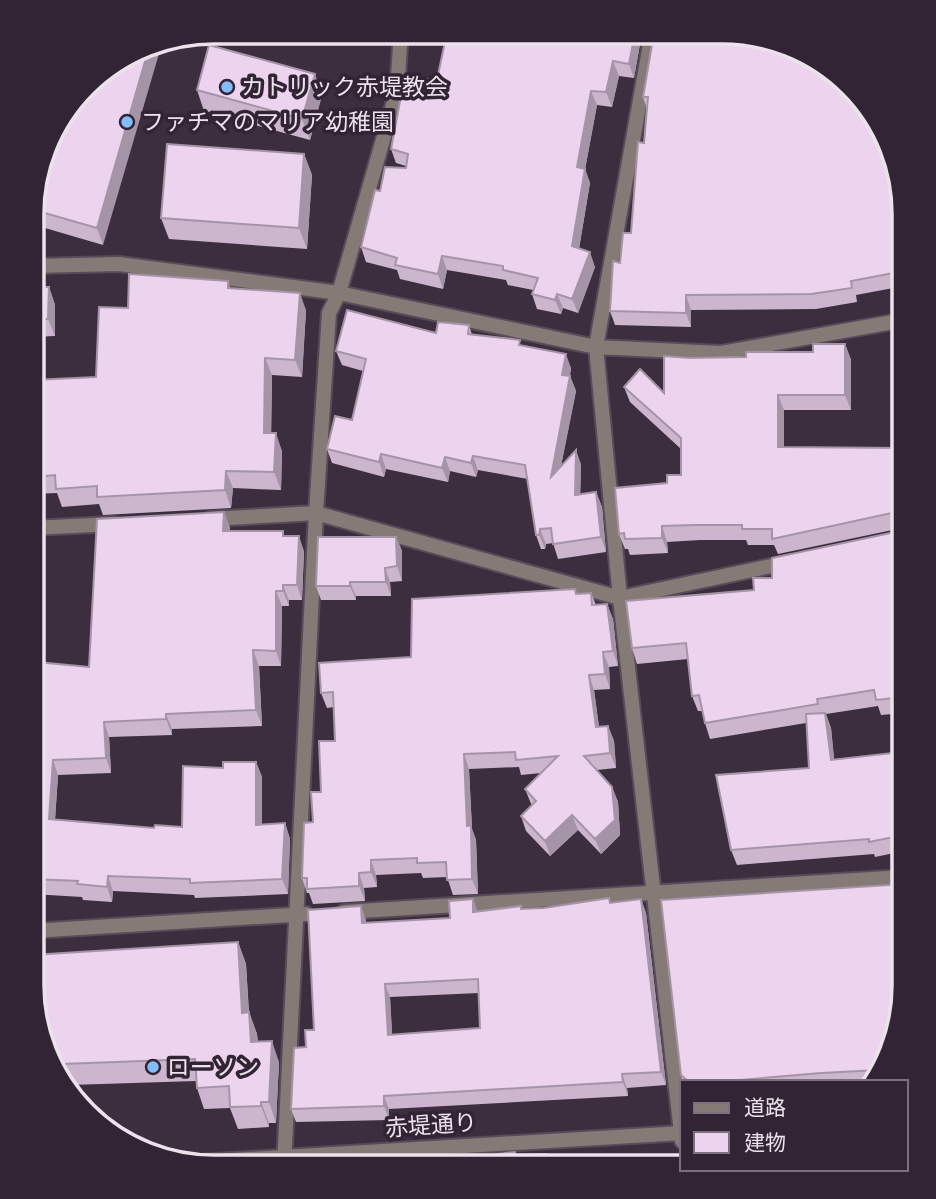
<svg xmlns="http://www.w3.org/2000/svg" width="936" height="1199" viewBox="0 0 936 1199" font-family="Quicksand,'Noto Sans JP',sans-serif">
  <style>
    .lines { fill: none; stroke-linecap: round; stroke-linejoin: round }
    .minor-casing { stroke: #584b5a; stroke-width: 18 }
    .tertiary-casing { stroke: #584b5a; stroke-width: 18 }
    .minor { stroke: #867a77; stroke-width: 14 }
    .tertiary { stroke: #867a77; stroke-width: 14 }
    .wall { fill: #cbb6ce; fill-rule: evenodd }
    .shaded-wall { fill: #a594a7 }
    .building { fill: #ecd4ef; stroke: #a594a7; stroke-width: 2; fill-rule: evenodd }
    .poi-dot { fill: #82bcfa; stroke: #322434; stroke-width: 2.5 }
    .labels { text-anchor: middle; stroke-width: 7; stroke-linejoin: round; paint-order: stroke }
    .poi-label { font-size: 23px; fill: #ebe2ec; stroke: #322434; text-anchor: start }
    .street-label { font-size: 23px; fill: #ebe2ec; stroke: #322434 }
    .rim { fill: none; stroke: #ebe2ec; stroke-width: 3.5 }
  </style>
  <rect width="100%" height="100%" fill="#3c2e3e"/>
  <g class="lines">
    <defs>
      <path id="minor" d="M 652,33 L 596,347 L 620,598 L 682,1141
        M 33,266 L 119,264 L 339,293 L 596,347 L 721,353 L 904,320
        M 210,519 L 316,513 L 620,598 L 790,562
        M 32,528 L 113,524
        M 344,912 L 904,877
        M 32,931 L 306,914
        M 284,1166 L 316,513 L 329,313 L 339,293 L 397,91 L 401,32"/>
      <path id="tertiary" d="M 183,1163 L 682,1133"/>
    </defs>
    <use href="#minor" class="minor-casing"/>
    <use href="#tertiary" class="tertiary-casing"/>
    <use href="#minor" class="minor"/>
    <use href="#tertiary" class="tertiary"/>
  </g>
  <path class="wall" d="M 447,32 L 642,33 L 634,78 L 619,76 L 612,107 L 597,105 L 585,169 L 590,183 L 579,249 L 595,267 L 578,313 L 563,308 L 561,314 L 537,309 L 532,294 L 533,290 L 508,285 L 506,280 L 447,270 L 443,289 L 400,279 L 397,270 L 366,262 L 361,247 L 380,191 L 406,168 L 406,166 L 396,163 L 391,149 L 407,97 L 433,80 L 438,75 Z
    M 654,33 L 904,213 L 904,286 L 856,295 L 857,302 L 816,309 L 691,310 L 691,327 L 615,325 L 610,311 L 620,263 L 631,233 L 644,143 L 647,109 L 643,97 Z
    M 94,76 L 103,245 L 45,228 L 45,238 L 40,238 L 40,256 L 33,257 L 33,189 Z
    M 197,90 L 322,95 L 310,140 L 204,111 Z
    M 304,154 L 312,175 L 307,249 L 169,239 L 161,218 Z
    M 33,258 L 40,275 L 40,287 L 49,287 L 55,305 L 55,336 L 33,337 Z
    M 228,281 L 230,288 L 306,310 L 302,377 L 272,375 L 271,433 L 282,451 L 281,490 L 233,488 L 231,508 L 103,515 L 99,504 L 62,507 L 57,493 L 32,494 L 33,380 L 96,377 L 128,308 Z
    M 469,325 L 472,335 L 522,346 L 571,368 L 570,376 L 576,391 L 561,466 L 581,464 L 580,495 L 596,492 L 602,507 L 606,552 L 558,559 L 553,543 L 546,544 L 545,549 L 541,549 L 536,535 L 528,479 L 478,470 L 476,477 L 450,471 L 448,482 L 386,469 L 384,477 L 332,463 L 327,449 L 352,420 L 363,371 L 342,365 L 336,351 L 436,333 Z
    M 845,344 L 851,360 L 851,410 L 784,410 L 784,447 L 904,453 L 904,713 L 881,715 L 878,706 L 826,714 L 831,728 L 834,760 L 894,759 L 904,757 L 904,851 L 875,857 L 874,854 L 737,865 L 731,850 L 809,768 L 806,723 L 710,739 L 705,723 L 702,711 L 698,711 L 692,696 L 688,659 L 637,664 L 632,648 L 754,590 L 772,578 L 900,531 L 903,528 L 902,528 L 778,554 L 774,545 L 748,545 L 746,540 L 700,540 L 667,542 L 668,553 L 630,555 L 628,549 L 625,549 L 619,534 L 667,483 L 681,475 L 681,449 L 630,402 L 624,387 L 664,393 L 690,358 L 746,357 L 813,352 Z
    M 230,527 L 230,531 L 285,536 L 304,551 L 302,600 L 289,600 L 289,606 L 282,606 L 281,666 L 259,666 L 262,726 L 172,729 L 172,735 L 109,737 L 111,773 L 58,775 L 55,820 L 154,828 L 182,827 L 223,768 L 256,762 L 262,777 L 262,824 L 285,823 L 290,839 L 288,894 L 195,898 L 194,895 L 113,891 L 112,902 L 83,900 L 82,897 L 32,894 L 32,656 L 40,662 L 89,667 Z
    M 396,537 L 402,551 L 402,581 L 390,582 L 391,596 L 356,596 L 356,600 L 321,600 L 316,586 Z
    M 591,593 L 596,605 L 607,604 L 613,619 L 618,666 L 609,667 L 610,689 L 594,690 L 599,727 L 608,726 L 614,741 L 616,768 L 597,770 L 612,787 L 618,802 L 620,835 L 601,854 L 578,830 L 550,856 L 526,831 L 521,816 L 532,806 L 525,789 L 541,773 L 521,775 L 519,767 L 469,769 L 472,829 L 476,840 L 478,894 L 453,895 L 447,877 L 423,878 L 421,873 L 376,875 L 377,887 L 364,888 L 365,901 L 313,904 L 309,893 L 307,893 L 302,878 L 321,792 L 335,741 L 334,707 L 327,708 L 321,693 L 577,594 Z
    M 609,898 L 611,903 L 641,899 L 646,913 L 666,1085 L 627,1088 L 628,1096 L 389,1109 L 389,1120 L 296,1122 L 291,1109 L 306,1047 L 366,920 L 366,923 L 450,918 L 473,899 L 477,911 L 521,906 L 522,909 L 544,908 ZM 479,993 L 480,1028 L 392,1035 L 390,997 Z
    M 238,942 L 246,964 L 249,1012 L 257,1034 L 258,1042 L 279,1062 L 276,1123 L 269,1123 L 269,1127 L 238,1129 L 230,1108 L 204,1109 L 197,1088 L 196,1081 L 70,1085 L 50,1066 Z
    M 904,998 L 875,1082 L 683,1082 L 681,1075 Z"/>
  <path class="shaded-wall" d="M 635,33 L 642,33 L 634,78 L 629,64 Z
    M 163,40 L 103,245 L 97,228 L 150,44 L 155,41 Z
    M 613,61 L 619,76 L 612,107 L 606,92 Z
    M 315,74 L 322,95 L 310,140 L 302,119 Z
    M 591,91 L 597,105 L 583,181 L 577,167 Z
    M 304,154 L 312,175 L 307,249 L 299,228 Z
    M 585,169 L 590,183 L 577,260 L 572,246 Z
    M 38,211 L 45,228 L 45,238 L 38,220 Z
    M 34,220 L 40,238 L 40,256 L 34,239 Z
    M 590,252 L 595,267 L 578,313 L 572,299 Z
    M 442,256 L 447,270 L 443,289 L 438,274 Z
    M 34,258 L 40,275 L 40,305 L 34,287 Z
    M 49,287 L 55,305 L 55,336 L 48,319 Z
    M 300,293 L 306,310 L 302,377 L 295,360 Z
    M 557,294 L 563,308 L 561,314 L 555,300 Z
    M 686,295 L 691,310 L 691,327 L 686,313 Z
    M 845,344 L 851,360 L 851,410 L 845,395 Z
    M 566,354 L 571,368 L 567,390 L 562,375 Z
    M 265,358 L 272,375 L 271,451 L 264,433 Z
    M 570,376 L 576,391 L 556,491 L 551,477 Z
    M 778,395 L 784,410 L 784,463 L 778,447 Z
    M 276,433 L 282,451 L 281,490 L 274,472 Z
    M 902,448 L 904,453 L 904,475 L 902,469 Z
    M 576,450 L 581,464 L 580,510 L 575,495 Z
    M 381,454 L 386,469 L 384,477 L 379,462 Z
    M 473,456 L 478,470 L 476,477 L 471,463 Z
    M 445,457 L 450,471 L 448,482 L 442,468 Z
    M 226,471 L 233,488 L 231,508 L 225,490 Z
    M 596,492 L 602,507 L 606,552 L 601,537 Z
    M 224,512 L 230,527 L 229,546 L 223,531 Z
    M 662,526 L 667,542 L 668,553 L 662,538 Z
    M 540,529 L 546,544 L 545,549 L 539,535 Z
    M 299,536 L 304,551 L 302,600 L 297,585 Z
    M 396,537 L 402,551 L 402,581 L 397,566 Z
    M 385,568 L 390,582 L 391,596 L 386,582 Z
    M 350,582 L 356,596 L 356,600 L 350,586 Z
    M 283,585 L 289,600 L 289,606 L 283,591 Z
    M 276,591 L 282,606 L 281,666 L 276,651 Z
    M 607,604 L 613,619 L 618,666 L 613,651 Z
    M 253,650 L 259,666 L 262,726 L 256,710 Z
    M 603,652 L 609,667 L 610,689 L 605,674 Z
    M 589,675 L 594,690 L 601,742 L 596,727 Z
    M 825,713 L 831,728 L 836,776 L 831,760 Z
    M 166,714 L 172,729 L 172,735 L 166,719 Z
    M 104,722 L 109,737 L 111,773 L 106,758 Z
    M 608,726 L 614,741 L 616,768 L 610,753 Z
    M 464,754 L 469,769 L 472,829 L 476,840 L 478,894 L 472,879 L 467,826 Z
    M 53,760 L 58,775 L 54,834 L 49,819 Z
    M 256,762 L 262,777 L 262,840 L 256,825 Z
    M 612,787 L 618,802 L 620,835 L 601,854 L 595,839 Z
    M 572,815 L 578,830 L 550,856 L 545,841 Z
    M 285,823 L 290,839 L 288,894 L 282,879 Z
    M 371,860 L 376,875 L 377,887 L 371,872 Z
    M 359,873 L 364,888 L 365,901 L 359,886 Z
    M 108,876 L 113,891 L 112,902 L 107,887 Z
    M 473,899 L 478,913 L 473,912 Z
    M 641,899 L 646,913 L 666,1085 L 661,1072 Z
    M 361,906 L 366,920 L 367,937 L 362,923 Z
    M 238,942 L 246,964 L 250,1034 L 242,1013 Z
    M 385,984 L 390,997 L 393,1048 L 388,1035 Z
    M 249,1012 L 257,1034 L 259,1063 L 251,1042 Z
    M 272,1041 L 279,1062 L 276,1123 L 269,1102 Z
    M 63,1064 L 70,1085 L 71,1090 L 64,1082 Z
    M 622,1074 L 627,1088 L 628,1096 L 623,1082 Z
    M 384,1096 L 389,1109 L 389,1120 L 384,1106 Z
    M 261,1102 L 269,1123 L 269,1127 L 261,1106 Z"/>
  <path class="building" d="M 447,32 L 635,33 L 629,64 L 613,61 L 606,92 L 591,91 L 577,167 L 585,169 L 572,246 L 590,252 L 572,299 L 557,294 L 555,300 L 532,294 L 538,278 L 503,270 L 503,266 L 442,256 L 438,274 L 395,265 L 397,258 L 361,247 L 375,190 L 380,191 L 385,167 L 406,168 L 408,154 L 391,149 L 401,96 L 407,97 L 411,76 L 433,80 L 434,74 L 438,75 Z
    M 654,33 L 747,33 L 833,69 L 886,133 L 904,213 L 904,271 L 851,281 L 852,288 L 811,294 L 686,295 L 686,313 L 610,311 L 613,261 L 620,263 L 623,233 L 631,233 L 638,142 L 644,143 L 648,97 L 643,97 Z
    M 150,44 L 97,228 L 38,211 L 38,220 L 34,220 L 34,239 L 33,239 L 33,189 L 56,123 L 94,76 Z
    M 209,45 L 315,74 L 302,119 L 197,90 Z
    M 167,144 L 304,154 L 299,228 L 161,218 Z
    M 33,258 L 34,258 L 34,287 L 49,287 L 48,319 L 33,319 Z
    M 129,274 L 228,281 L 228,288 L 300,293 L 295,360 L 265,358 L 264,433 L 276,433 L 274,472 L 226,471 L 225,490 L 97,497 L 97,486 L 56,489 L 55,475 L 33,477 L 33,380 L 96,377 L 99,307 L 128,308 Z
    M 347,310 L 436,333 L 438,322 L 469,325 L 468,334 L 520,340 L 519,345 L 566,354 L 562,375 L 570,376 L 551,477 L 576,450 L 575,495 L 596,492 L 601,537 L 553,544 L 551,528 L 540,529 L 539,535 L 536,535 L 525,465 L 473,456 L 471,463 L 445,457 L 442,468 L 381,454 L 379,462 L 327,449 L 335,416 L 352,420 L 366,359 L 336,351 Z
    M 813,344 L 845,344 L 845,395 L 778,395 L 778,447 L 902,448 L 902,469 L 904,469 L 904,517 L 896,512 L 772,539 L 772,529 L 742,529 L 742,525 L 694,525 L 662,526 L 662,538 L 625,539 L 624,533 L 619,534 L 615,488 L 667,483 L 667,475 L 681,475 L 681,438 L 624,387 L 640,369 L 664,393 L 664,356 L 690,358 L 746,357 L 746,352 L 813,352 Z
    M 224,512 L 223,531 L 283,531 L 283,536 L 299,536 L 297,585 L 283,585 L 283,591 L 276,591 L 276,651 L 253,650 L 256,710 L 166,714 L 166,719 L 104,722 L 106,758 L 53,760 L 49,819 L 154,828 L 155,825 L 182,827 L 183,766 L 223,768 L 223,762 L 256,762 L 256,825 L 285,823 L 282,879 L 190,883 L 190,879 L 108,876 L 107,887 L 77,884 L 78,881 L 32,879 L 32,656 L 38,656 L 37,662 L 89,667 L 97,519 Z
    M 904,528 L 904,697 L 876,700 L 874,690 L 817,699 L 818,704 L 705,723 L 699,695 L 692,696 L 686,643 L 632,648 L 626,601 L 754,590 L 753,578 L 772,578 L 772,558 L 900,531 Z
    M 318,537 L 396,537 L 397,566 L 385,568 L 386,582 L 350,582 L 350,586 L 316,586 Z
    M 575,589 L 576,594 L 591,593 L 592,605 L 607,604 L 613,651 L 603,652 L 605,674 L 589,675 L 596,727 L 608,726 L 610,753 L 584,756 L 612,787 L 615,820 L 595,839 L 572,815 L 545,841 L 521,816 L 536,801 L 525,789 L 558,756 L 516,760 L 515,752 L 464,754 L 467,826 L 471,825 L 472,879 L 447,880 L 446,862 L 417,863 L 417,858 L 371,860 L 371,872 L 359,873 L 359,886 L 307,889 L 307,878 L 302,878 L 304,823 L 313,822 L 311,792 L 321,792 L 319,741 L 335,741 L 333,692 L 321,693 L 319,663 L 411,657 L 412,599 Z
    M 825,713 L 831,760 L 892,753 L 893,760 L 904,757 L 904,814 L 902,815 L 904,825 L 904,835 L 869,842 L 869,839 L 731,850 L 716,775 L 809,768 L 806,714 Z
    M 904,884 L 904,998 L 879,1070 L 821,1073 L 716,1082 L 689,1082 L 681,1075 L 661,900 Z
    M 609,898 L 610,903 L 641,899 L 661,1072 L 622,1074 L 623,1082 L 384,1096 L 384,1106 L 291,1109 L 294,1048 L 306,1047 L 305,1030 L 314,1030 L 308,910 L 361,906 L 362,923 L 450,918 L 449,901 L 473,899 L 473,912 L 521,906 L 521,909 L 544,908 ZM 478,979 L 480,1028 L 388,1035 L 385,984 Z
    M 238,942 L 242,1013 L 249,1012 L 251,1042 L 272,1041 L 269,1102 L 261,1102 L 261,1106 L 230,1107 L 229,1086 L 197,1088 L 195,1059 L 63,1064 L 64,1082 L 50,1066 L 32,986 L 32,955 Z
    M 515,1152 L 516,1155 L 546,1154 L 547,1167 L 638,1156 L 640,1167 L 475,1167 L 474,1157 Z
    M 428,1155 L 448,1167 L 394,1167 L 393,1158 Z
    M 341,1162 L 341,1166 L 300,1166 L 300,1165 Z"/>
  <g class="poi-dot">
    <circle cx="227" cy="87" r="7"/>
    <circle cx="127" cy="122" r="7"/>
    <circle cx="153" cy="1067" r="7"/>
  </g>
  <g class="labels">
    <g class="poi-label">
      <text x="241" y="95">カトリック赤堤教会</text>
      <text x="141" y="130">ファチマのマリア幼稚園</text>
      <text x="167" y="1075">ローソン</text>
    </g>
    <g class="street-label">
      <text transform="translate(431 1125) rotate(-4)" y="8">赤堤通り</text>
    </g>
  </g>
  <path d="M0 0H936V1199H0ZM214 44H722A170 170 0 0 1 892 214V985A170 170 0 0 1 722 1155H214A170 170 0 0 1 44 985V214A170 170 0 0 1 214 44Z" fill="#322434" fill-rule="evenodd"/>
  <path class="rim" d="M214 44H722A170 170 0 0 1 892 214V985A170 170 0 0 1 722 1155H214A170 170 0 0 1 44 985V214A170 170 0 0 1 214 44Z"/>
  <rect x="680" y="1080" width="228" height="91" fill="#322434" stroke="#7c707e" stroke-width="2"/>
  <rect x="694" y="1103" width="35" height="10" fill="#867a77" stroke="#7c707e" stroke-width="2"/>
  <text x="744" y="1115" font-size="21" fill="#ebe2ec">道路</text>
  <rect x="694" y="1132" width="35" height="21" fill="#ecd4ef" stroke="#7c707e" stroke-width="2"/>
  <text x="744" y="1150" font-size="21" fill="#ebe2ec">建物</text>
</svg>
